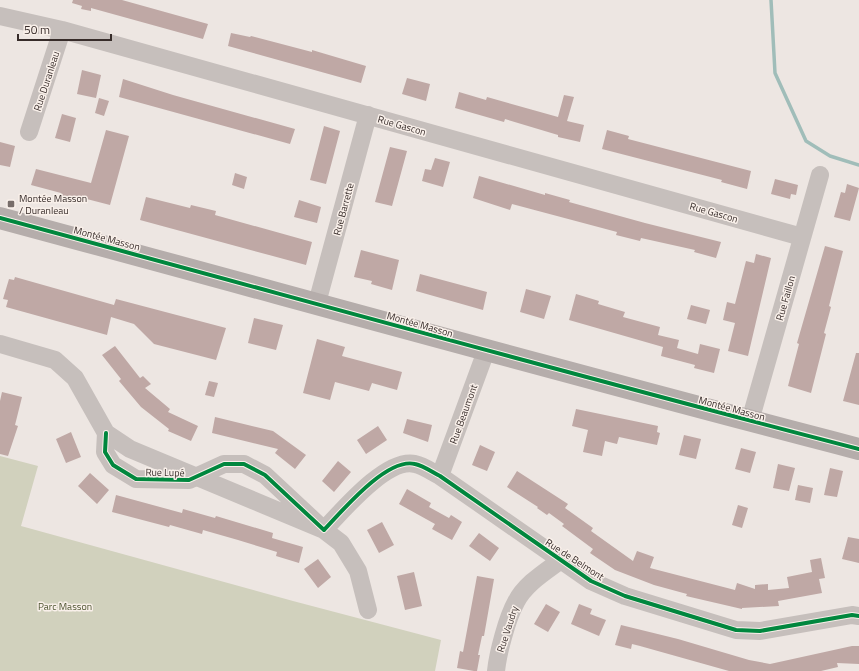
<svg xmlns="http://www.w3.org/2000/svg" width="859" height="671" viewBox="0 0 859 671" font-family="'Titillium Web',sans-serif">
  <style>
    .green { fill: #d1d1bd }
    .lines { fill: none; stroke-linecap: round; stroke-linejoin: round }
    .stream { stroke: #a0bdb9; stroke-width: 3.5 }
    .building { fill: #bfa8a5 }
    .minor { stroke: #c6bfbc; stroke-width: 18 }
    .major { stroke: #b5adab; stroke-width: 22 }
    .cycleway-casing { stroke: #f9f0ea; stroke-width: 6 }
    .cycleway { stroke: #00873e; stroke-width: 4 }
    .poi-dot { fill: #776d6a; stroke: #f9f0ea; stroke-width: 1.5 }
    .labels { text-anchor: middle; stroke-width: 3; stroke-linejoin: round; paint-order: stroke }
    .street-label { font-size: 10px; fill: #372c2a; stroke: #f9f0ea }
    .poi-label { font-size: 10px; fill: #372c2a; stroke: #f9f0ea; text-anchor: start }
    .park-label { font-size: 10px; fill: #4c532f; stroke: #f9f0ea }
  </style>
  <rect width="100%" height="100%" fill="#ede6e2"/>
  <path class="green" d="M 0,456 L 38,466 L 21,526 L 293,601 L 441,640 L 435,671 L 0,671 Z"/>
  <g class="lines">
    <path class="stream" d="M 771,0 L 775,73 L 806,141 L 830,156 L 859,165"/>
  </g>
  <path class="building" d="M 73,0 L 122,0 L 208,24 L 203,39 L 91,8 L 91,11 L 81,9 L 82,6 L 72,3 Z
    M 231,33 L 250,37 L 251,36 L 312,52 L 312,50 L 366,66 L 361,83 L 228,46 Z
    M 82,70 L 101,75 L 96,98 L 77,94 Z
    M 407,78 L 430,84 L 426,101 L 402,94 Z
    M 123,79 L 173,95 L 295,129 L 290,144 L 119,97 Z
    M 459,92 L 486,100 L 487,97 L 558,117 L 564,95 L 574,97 L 567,121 L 584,125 L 580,142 L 558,137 L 558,135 L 505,119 L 504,122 L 455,108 Z
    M 99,98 L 109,101 L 104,116 L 95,113 Z
    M 62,114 L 76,118 L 70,142 L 55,138 Z
    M 324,126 L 340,131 L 326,184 L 310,180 Z
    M 106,130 L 129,136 L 110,205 L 79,197 L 78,201 L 60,196 L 61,193 L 31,185 L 36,169 L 91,183 Z
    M 607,130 L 629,136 L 628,139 L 751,171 L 747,189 L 721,182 L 722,180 L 602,149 Z
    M 0,142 L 15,146 L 10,167 L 0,165 Z
    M 390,147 L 407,151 L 392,206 L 375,202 Z
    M 435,158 L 450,162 L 443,187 L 422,181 L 425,169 L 431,170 Z
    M 235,173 L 247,177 L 244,189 L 232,185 Z
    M 479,176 L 545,195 L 545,193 L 570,200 L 569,202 L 645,223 L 721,242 L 716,258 L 694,252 L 695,250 L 641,238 L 640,241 L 616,235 L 617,232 L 512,204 L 510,210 L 473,198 Z
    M 775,179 L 798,185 L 796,195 L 791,194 L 790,199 L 771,194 Z
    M 847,184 L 859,188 L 850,221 L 834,217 L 841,192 L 845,193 Z
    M 146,197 L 190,208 L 191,205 L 216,211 L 215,215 L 312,242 L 306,265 L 140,220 Z
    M 299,200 L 321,207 L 317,223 L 294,217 Z
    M 825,246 L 843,251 L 829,306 L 831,307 L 824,333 L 826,334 L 811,393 L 788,386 L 799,344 L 797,343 Z
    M 361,250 L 399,260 L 392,290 L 371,284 L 372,281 L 354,277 Z
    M 756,254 L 771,258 L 748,356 L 728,351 L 735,323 L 723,320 L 727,302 L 735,304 L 746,261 L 754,263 Z
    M 420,274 L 487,292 L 483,310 L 416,291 Z
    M 15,277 L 114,305 L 116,299 L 226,328 L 216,360 L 154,344 L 134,324 L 111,317 L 107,335 L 6,307 L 8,300 L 3,299 L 9,279 L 14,280 Z
    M 526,289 L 551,296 L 544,319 L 520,312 Z
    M 576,294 L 599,301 L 598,304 L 625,312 L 623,317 L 660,327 L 658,335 L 679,340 L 677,348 L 698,354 L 700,344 L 720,349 L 714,373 L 694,368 L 695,365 L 661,356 L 663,347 L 569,320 Z
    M 691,305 L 710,310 L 706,324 L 687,319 Z
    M 254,318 L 283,325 L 276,350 L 248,343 Z
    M 317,339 L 345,347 L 342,356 L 402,372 L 397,390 L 372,383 L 369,391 L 335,382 L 330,400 L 303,393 Z
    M 115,346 L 140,378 L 143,376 L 151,384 L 145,388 L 170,409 L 168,412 L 198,426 L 191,441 L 168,431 L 169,429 L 141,407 L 119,381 L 121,379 L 102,355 Z
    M 856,353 L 859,353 L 859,405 L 843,401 Z
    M 209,381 L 218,383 L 214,397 L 205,395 Z
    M 2,392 L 22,397 L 15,425 L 18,426 L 8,456 L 0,454 L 0,401 Z
    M 576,409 L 658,426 L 657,432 L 660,433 L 657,445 L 619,437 L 617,444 L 605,441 L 602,456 L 583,452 L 588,430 L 572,426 Z
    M 215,417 L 273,431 L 306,455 L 295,469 L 275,453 L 278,449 L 212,433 Z
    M 407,419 L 432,425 L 428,442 L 403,433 Z
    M 378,426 L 387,440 L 366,454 L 357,440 Z
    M 71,432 L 81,457 L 66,463 L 56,439 Z
    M 684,435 L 701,439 L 696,459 L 679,455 Z
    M 480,445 L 495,452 L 487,471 L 472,465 Z
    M 741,448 L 756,452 L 750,473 L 735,469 Z
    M 338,461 L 351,472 L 334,492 L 322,481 Z
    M 778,464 L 795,468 L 789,491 L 773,488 Z
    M 830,468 L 843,471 L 837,497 L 824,495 Z
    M 517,471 L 568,504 L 565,508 L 593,528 L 591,531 L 633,561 L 637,551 L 654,557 L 650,568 L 735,590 L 737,583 L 755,589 L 755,585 L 768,584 L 768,590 L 789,588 L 787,577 L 812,572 L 810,560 L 821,558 L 825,578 L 819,579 L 822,593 L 778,601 L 779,606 L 742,608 L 742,609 L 686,596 L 687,594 L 654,585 L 615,570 L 590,553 L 593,549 L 562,526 L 564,524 L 549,513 L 547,515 L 537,508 L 538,507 L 507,487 Z
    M 90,473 L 109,490 L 97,504 L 78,486 Z
    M 798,485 L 813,488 L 810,503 L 795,500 Z
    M 407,489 L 431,503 L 429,507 L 449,518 L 451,515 L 462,522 L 452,540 L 432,529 L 435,524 L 399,504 Z
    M 116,495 L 182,513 L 183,509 L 215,518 L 216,516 L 273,533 L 272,538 L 303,547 L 299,563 L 276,556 L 277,552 L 238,540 L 203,530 L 202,534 L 170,525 L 169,527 L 112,512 Z
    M 738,505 L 748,508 L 742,528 L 732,525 Z
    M 382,522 L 394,545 L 379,553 L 367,530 Z
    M 479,533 L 499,548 L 490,561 L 469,546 Z
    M 848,537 L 859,539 L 859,563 L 842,559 Z
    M 318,559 L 331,577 L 318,588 L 304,569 Z
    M 414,572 L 422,606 L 405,610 L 397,576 Z
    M 477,576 L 494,579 L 484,636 L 482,636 L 478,655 L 480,655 L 477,671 L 474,671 L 457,668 L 460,651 L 463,652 Z
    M 546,604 L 560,612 L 548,632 L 534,624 Z
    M 579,604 L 592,609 L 590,614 L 606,620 L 599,636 L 571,624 Z
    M 621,625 L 678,639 L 749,660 L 770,664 L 852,646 L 859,646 L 859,664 L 837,663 L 838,667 L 821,671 L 729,671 L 640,646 L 632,644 L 631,649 L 615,645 Z"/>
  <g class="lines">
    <path class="minor" d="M 0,16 L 62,30 L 802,237
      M 29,132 L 62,30
      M 317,303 L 368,115
      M 0,344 L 55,360 L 75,378 L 106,433 L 130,449 L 324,530 L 341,543 L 358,571 L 368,610
      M 750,421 L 820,175
      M 106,433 L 105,452 L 113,465 L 136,479 L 189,480 L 224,464 L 244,464 L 265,475 L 324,530 C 342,511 387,457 415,464 C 424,466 432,472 440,476 L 591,581 L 625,596 L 736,630 L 760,631 L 852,615 L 859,616
      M 440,476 L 486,351
      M 496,671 C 498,653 507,618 516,602 C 525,584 545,572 561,560"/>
    <path class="major" d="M 0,218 C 286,295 572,375 859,449"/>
    <defs>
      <path id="cycleway" d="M 0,218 C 286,295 572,375 859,449
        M 106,433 L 105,452 L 113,465 L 136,479 L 189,480 L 224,464 L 244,464 L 265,475 L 324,530 C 342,511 387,457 415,464 C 424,466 432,472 440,476 L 591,581 L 625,596 L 736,630 L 760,631 L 852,615 L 859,616"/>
    </defs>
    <use href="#cycleway" class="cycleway-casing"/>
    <use href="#cycleway" class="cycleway"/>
  </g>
  <rect class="poi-dot" x="7" y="200" width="8" height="8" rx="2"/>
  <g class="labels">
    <g class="street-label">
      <text transform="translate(46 81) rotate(-72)" y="4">Rue Duranleau</text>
      <text transform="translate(402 125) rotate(16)" y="4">Rue Gascon</text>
      <text transform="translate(343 209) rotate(-75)" y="4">Rue Barrette</text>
      <text transform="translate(714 212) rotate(16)" y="4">Rue Gascon</text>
      <text transform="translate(107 238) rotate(15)" y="4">Montée Masson</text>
      <text transform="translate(785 298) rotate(-74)" y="4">Rue Faillon</text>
      <text transform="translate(420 324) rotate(16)" y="4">Montée Masson</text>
      <text transform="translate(732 408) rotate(15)" y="4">Montée Masson</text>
      <text transform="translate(463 414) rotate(-70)" y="4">Rue Beaumont</text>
      <text transform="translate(165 472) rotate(1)" y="4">Rue Lupé</text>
      <text transform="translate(575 559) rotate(33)" y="4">Rue de Belmont</text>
      <text transform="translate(507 629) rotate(-72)" y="4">Rue Vaudry</text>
    </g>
    <g class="poi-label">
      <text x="19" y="202">Montée Masson<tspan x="19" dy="12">/ Duranleau</tspan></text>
    </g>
    <g class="park-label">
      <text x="65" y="610">Parc Masson</text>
    </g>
  </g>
  <path d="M18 34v6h93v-6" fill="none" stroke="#372c2a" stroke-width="2"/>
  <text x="24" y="34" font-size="12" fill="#372c2a" stroke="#f9f0ea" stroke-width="3" paint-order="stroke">50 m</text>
</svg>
